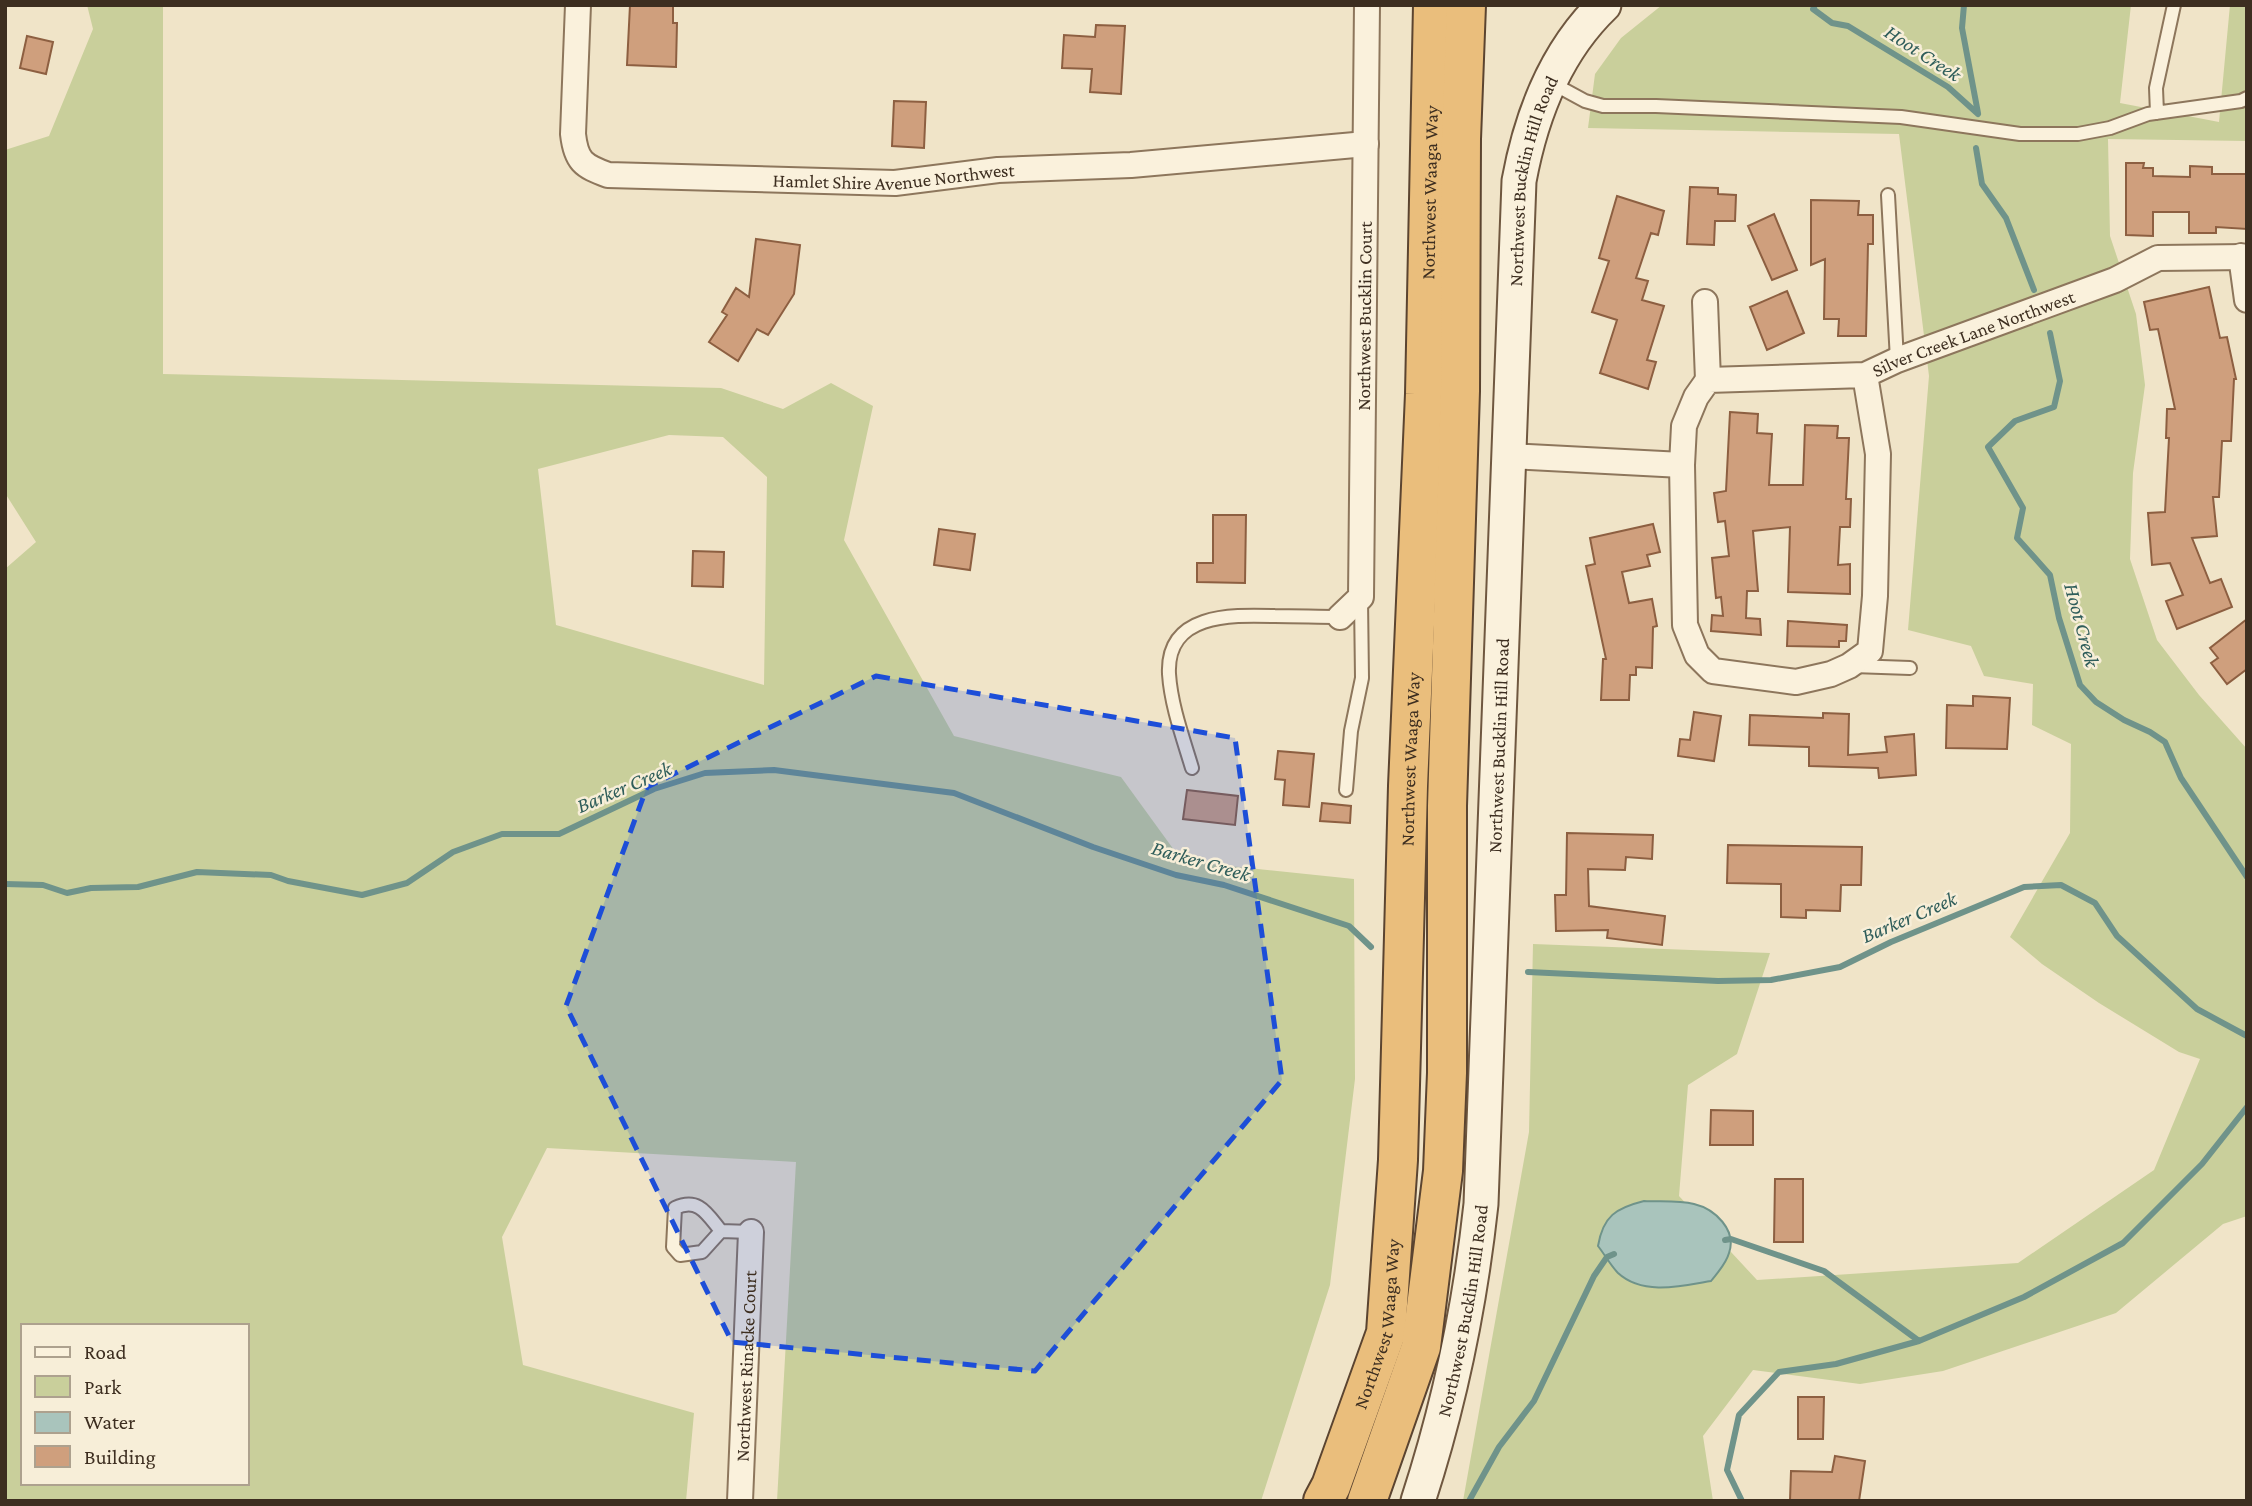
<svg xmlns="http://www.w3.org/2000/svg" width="2252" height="1506" viewBox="0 0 2252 1506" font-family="'Crimson Pro',serif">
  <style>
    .green { fill: #c9cf9b; fill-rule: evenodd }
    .water { fill: #a9c4bc; stroke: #6f938a; stroke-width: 2 }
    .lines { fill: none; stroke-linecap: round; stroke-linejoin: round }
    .stream { stroke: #6f938a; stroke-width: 6 }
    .building { fill: #cf9f7d; stroke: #8d5f41; stroke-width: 2 }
    .service-casing { stroke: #8d765c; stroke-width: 16 }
    .minor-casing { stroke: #8d765c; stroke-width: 28 }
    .secondary-casing { stroke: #6f573f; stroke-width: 37 }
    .trunk-casing { stroke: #5b4430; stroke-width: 42 }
    .service { stroke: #faf1dc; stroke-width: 12 }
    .minor { stroke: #faf1dc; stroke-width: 24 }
    .secondary { stroke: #faf1dc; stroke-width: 33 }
    .trunk { stroke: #eabe7c; stroke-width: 38 }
    .marked { fill: #1d4ed8; fill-opacity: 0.2; stroke: #1d4ed8; stroke-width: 5; stroke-dasharray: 14 9; stroke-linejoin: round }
    .labels { text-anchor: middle; stroke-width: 5; stroke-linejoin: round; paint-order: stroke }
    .street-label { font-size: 19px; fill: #3d2e20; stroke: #f7eed8 }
    .water-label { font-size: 21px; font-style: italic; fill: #2f5d5a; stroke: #f7eed8 }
  </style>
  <rect width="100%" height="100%" fill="#f0e4c8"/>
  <path class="green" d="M 87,5 L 163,5 L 163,374 L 721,388 L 783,409 L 831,383 L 873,406 L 844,540 L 954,736 L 1121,777 L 1182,861 L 1354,879 L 1355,1079 L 1330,1285 L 1261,1501 L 777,1501 L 796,1162 L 547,1148 L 502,1237 L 523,1365 L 694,1413 L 686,1501 L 5,1501 L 5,569 L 36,542 L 5,493 L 5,150 L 49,136 L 93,29 ZM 669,435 L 723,437 L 767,477 L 764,685 L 556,625 L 538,469 ZM 23,1326 L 247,1326 L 247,1483 L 23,1483 Z
    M 1662,5 L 2131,5 L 2120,103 L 2219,122 L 2230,5 L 2247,5 L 2247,141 L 2108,139 L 2110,236 L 2136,314 L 2145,385 L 2133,473 L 2130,559 L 2157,640 L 2199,695 L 2247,749 L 2247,1216 L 2223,1224 L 2116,1313 L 1943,1371 L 1860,1384 L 1753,1370 L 1703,1436 L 1713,1501 L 1463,1501 L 1529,1132 L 1533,944 L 1770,953 L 1737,1054 L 1688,1085 L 1679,1196 L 1757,1280 L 2018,1263 L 2154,1170 L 2200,1059 L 2179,1052 L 2099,1003 L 2042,964 L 2010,937 L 2070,833 L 2071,744 L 2032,725 L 2033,684 L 1984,676 L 1971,646 L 1908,630 L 1929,376 L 1899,134 L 1588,128 L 1595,74 L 1621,38 Z"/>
  <path class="water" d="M 1644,1201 C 1660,1202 1678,1200 1694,1204 C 1715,1209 1737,1230 1729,1253 C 1726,1264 1718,1272 1711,1281 C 1682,1286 1643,1296 1618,1273 C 1611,1266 1605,1255 1598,1246 C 1603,1216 1616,1208 1644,1201 Z"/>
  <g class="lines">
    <path class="stream" d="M 1815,5 L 1813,9 L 1832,23 L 1848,26 L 1948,87 L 1978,114
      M 1964,5 L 1962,28 L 1978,113
      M 1976,148 L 1982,184 L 2006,218 L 2034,290
      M 2050,333 L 2060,381 L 2054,407 L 2015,421 L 1988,447 L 2023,508 L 2017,538 L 2050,575 L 2059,618 L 2080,685 L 2096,702 L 2124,720 L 2150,732 L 2165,742 L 2181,778 L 2247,877
      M 5,884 L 43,885 L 67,893 L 91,888 L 138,887 L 197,872 L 271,875 L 288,881 L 362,895 L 407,883 L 453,852 L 502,834 L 559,834 L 654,789 L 705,773 L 774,770 L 954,793 L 1093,847 L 1176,875 L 1224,885 L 1349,926 L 1371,947
      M 1528,972 L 1718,981 L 1771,980 L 1840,967 L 1891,942 L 2024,887 L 2061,885 L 2095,903 L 2117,936 L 2197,1009 L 2247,1036
      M 1725,1240 L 1731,1239 L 1824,1271 L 1919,1341
      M 1469,1501 L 1499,1447 L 1534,1401 L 1594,1276 L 1607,1257 L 1614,1254
      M 1742,1501 L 1727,1470 L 1739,1415 L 1779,1372 L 1836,1364 L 1919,1341 L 2024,1297 L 2123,1243 L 2202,1164 L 2247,1107"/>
  </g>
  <path class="building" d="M 630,5 L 673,5 L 673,23 L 677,23 L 676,67 L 627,65 Z
    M 1096,25 L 1125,26 L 1121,94 L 1090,92 L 1092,69 L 1062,68 L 1064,35 L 1095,37 Z
    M 27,36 L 53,42 L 46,74 L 20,68 Z
    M 894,101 L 926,102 L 924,148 L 892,146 Z
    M 2126,163 L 2144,163 L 2143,168 L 2153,168 L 2153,176 L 2190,177 L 2190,166 L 2212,167 L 2212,174 L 2247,174 L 2247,229 L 2216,227 L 2216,233 L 2189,233 L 2189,212 L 2153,212 L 2153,236 L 2126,235 Z
    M 1690,187 L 1718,188 L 1718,194 L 1736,195 L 1735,221 L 1715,221 L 1714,245 L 1687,244 Z
    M 1617,196 L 1664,211 L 1658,235 L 1651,233 L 1636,278 L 1648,281 L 1642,300 L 1664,306 L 1647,360 L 1656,362 L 1648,389 L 1600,373 L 1617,320 L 1592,312 L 1609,261 L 1599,258 Z
    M 1811,200 L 1859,201 L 1858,215 L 1873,215 L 1873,244 L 1868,244 L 1866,336 L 1838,336 L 1839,319 L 1824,319 L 1825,259 L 1811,265 Z
    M 1774,214 L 1797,270 L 1772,280 L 1748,226 Z
    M 756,239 L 800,245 L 794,294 L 768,335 L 757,329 L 738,361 L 709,342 L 727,315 L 722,312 L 736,288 L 749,297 Z
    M 2209,287 L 2220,338 L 2227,337 L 2236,379 L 2234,379 L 2231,441 L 2222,441 L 2219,497 L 2213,497 L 2217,536 L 2192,538 L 2210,583 L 2221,579 L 2232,607 L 2177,629 L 2166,601 L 2183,595 L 2170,563 L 2152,565 L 2148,513 L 2165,512 L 2169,438 L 2166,438 L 2167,409 L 2175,409 L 2158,329 L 2150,330 L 2144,302 Z
    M 1787,291 L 1804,333 L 1767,350 L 1750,307 Z
    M 1730,412 L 1758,414 L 1757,433 L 1772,434 L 1769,485 L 1803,485 L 1805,425 L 1838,426 L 1837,438 L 1849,438 L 1846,499 L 1851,499 L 1850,527 L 1840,527 L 1838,565 L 1850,564 L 1850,594 L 1788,592 L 1790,527 L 1753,531 L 1758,591 L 1747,591 L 1746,618 L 1760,619 L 1761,635 L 1711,631 L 1712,615 L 1723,616 L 1721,597 L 1716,598 L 1712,558 L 1729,556 L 1725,521 L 1718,522 L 1714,493 L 1726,491 Z
    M 1213,515 L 1246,515 L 1245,583 L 1197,582 L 1197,563 L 1213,563 Z
    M 1653,524 L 1660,552 L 1647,555 L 1650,566 L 1622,572 L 1629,603 L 1652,599 L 1657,626 L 1653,627 L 1652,668 L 1636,667 L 1636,675 L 1630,675 L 1629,700 L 1601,700 L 1603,659 L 1606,659 L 1586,566 L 1595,564 L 1590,538 Z
    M 939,529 L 975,534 L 970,570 L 934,565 Z
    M 693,551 L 724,552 L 723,587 L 692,586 Z
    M 2247,619 L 2247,669 L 2227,684 L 2211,663 L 2218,658 L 2210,648 Z
    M 1788,621 L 1847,625 L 1846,641 L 1839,641 L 1839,647 L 1787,646 Z
    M 1973,696 L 2010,698 L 2007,749 L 1946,748 L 1947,705 L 1973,706 Z
    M 1694,712 L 1721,716 L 1714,761 L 1678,756 L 1680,739 L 1690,740 Z
    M 1823,713 L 1849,714 L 1848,755 L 1887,752 L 1885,737 L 1914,734 L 1916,775 L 1879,778 L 1878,768 L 1809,766 L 1809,747 L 1749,745 L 1750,715 L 1823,718 Z
    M 1278,751 L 1314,754 L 1309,807 L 1283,805 L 1285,780 L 1275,779 Z
    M 1187,790 L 1238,796 L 1235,825 L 1183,819 Z
    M 1322,803 L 1351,806 L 1350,823 L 1320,821 Z
    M 1567,833 L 1653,835 L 1652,859 L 1626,857 L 1625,870 L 1588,869 L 1589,906 L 1665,916 L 1662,945 L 1607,938 L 1608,930 L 1556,931 L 1555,895 L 1566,895 Z
    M 1728,845 L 1862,847 L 1861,885 L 1841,885 L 1840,911 L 1806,910 L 1806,918 L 1781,917 L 1781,884 L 1727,883 Z
    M 1711,1110 L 1753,1111 L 1753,1145 L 1710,1145 Z
    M 1775,1179 L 1803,1179 L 1803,1242 L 1774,1242 Z
    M 1798,1397 L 1824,1397 L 1823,1439 L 1798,1439 Z
    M 1835,1456 L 1865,1461 L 1859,1501 L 1790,1501 L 1791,1471 L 1832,1472 Z"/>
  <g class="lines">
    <defs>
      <path id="service" d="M 1550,82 L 1585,101 L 1603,106 L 1656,106 L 1901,117 L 2020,134 L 2078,134 L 2110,128 L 2148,114 L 2241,101 L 2247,98
        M 2157,113 L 2156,88 L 2174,5
        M 1888,195 L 1897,360
        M 1853,666 L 1910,668
        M 1192,768 C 1183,738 1171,705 1169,674 C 1166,612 1233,615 1275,616 C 1297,616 1319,617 1340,617
        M 1346,790 L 1351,731 L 1362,678 L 1361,600
        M 721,1231 L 702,1252 L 680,1255 L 673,1247 L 675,1208 C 699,1197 707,1214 721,1231 L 751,1232"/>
      <g id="minor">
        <path id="s1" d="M 578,5 L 573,134 C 576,161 583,166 608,175 L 895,183 L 998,170 L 1131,165 L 1366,144"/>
        <path d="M 2241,256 L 2247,300"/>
        <path d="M 1705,302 L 1708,380"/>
        <path id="s2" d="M 1865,375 L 1878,454 L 1875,596 L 1870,651 L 1849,666 L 1831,674 L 1796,682 L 1713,671 L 1697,655 L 1685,625 L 1682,465 L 1684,426 L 1696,397 L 1708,380 L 1865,375 L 1897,360 L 2115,280 L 2158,258 L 2247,257"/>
        <path d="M 1508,456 L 1682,465"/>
        <path id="s3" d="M 1340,617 L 1361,597 L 1367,5"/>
        <path id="s4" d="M 740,1501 L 751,1232"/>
      </g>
      <g id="secondary">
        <path id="s5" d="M 1418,1501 C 1450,1403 1470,1306 1481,1204 L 1519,181 C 1531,116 1555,52 1604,5"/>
      </g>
      <g id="trunk">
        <path id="s6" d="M 1323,1501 L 1331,1486 L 1386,1333 L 1398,1160 L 1408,786 L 1425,394 L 1433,5"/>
        <path d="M 1367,1501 L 1421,1347 L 1443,1171 L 1447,1073 L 1447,806 L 1460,391 L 1461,139 L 1466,5"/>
      </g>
    </defs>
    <use href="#service" class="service-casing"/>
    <use href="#minor" class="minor-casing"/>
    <use href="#secondary" class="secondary-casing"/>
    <use href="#trunk" class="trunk-casing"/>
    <use href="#service" class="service"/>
    <use href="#minor" class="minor"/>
    <use href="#secondary" class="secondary"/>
    <use href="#trunk" class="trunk"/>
  </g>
  <path class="marked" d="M 876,676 L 1235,738 L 1282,1080 L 1035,1371 L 732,1342 L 566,1006 L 647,787 Z"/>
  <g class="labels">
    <g class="street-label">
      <text dy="7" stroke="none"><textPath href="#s1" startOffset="474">Hamlet Shire Avenue Northwest</textPath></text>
      <text dy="7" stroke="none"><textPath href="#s5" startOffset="1330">Northwest Bucklin Hill Road</textPath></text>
      <text dy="7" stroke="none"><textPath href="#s6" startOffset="1321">Northwest Waaga Way</textPath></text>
      <text dy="7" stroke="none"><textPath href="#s3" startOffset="310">Northwest Bucklin Court</textPath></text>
      <text dy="7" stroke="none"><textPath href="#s2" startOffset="1022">Silver Creek Lane Northwest</textPath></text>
      <text dy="7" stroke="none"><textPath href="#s5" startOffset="763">Northwest Bucklin Hill Road</textPath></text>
      <text dy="7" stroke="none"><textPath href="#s6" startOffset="754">Northwest Waaga Way</textPath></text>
      <text dy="7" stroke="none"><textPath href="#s5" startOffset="196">Northwest Bucklin Hill Road</textPath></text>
      <text dy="7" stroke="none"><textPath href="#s6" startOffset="187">Northwest Waaga Way</textPath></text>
      <text dy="7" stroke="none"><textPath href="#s4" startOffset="135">Northwest Rinacke Court</textPath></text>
    </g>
    <g class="water-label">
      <text transform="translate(1923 53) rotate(33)" y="7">Hoot Creek</text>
      <text transform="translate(2082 625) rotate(75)" y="7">Hoot Creek</text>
      <text transform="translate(624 787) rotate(-23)" y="7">Barker Creek</text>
      <text transform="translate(1201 861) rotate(16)" y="7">Barker Creek</text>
      <text transform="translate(1909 917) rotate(-23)" y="7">Barker Creek</text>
    </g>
  </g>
  <rect width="2252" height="1506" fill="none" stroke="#3d2e20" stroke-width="14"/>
  <rect x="21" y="1324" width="228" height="161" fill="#f7eed8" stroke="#ada18e" stroke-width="2"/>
  <rect x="35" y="1347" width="35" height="10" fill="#faf1dc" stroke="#ada18e" stroke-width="2"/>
  <text x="84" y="1359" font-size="21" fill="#3d2e20">Road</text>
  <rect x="35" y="1376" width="35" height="21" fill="#c9cf9b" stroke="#ada18e" stroke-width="2"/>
  <text x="84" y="1394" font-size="21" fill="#3d2e20">Park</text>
  <rect x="35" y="1412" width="35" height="21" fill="#a9c4bc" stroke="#ada18e" stroke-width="2"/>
  <text x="84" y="1429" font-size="21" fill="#3d2e20">Water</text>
  <rect x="35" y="1446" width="35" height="21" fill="#cf9f7d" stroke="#ada18e" stroke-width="2"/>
  <text x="84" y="1464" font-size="21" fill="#3d2e20">Building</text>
</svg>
